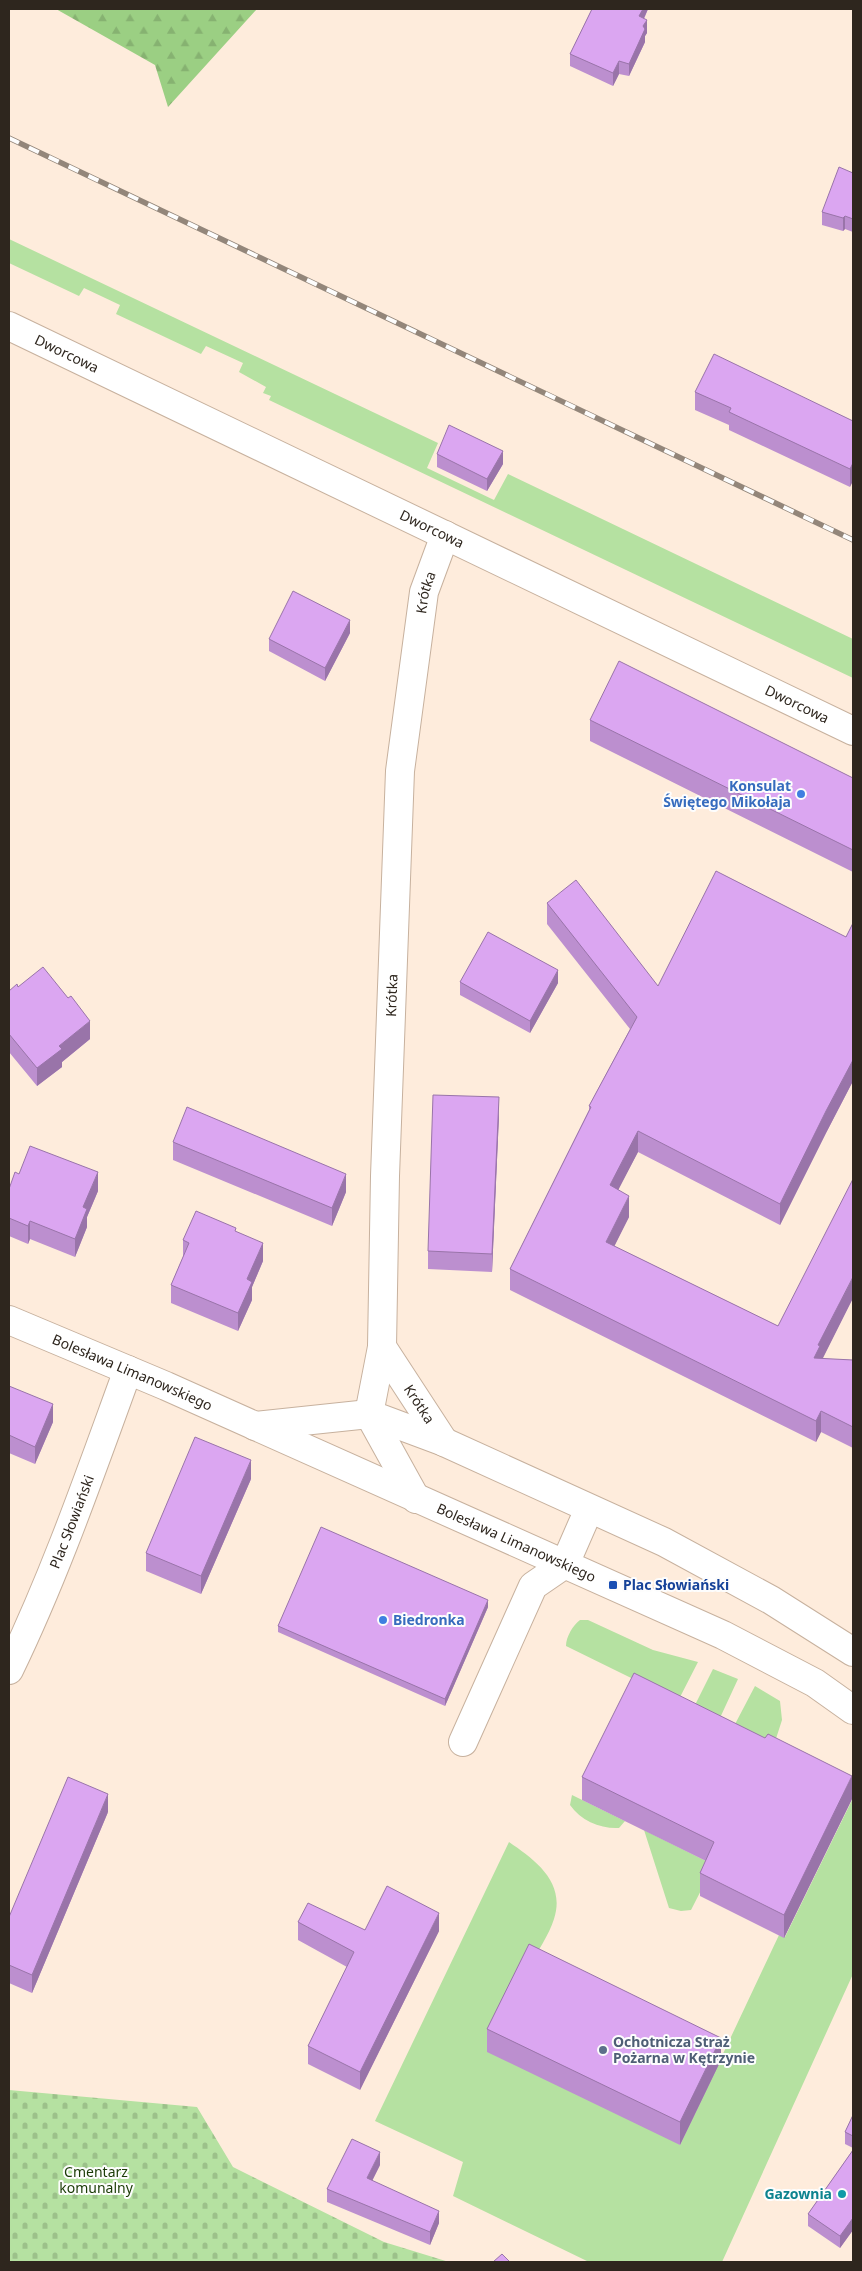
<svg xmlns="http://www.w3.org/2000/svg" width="862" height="2271" viewBox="0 0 862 2271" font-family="'Noto Sans',sans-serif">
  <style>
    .grass { fill: #b5e1a1 }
    .forest { fill: url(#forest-firs) }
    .cemetery { fill: url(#cemetery-stones) }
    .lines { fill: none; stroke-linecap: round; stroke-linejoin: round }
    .minor-casing { stroke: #c7b19e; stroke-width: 30 }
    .tertiary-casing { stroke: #c7b19e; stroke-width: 30 }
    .minor { stroke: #fff; stroke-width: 28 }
    .tertiary { stroke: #fff; stroke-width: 28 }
    .rail-casing { stroke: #93867a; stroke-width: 5.5 }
    .rail { stroke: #fdfdfd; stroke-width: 4; stroke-dasharray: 11; stroke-linecap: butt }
    .wall { fill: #bc8fcf }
    .shaded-wall { fill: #9974a9 }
    .building { fill: #dba6f1; stroke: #9974a9 }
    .shop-dot { fill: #3f7fe0; stroke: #fdfdfd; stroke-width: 2 }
    .transit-dot { fill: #1a4fb4; stroke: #fdfdfd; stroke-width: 2 }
    .service-dot { fill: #5c6f8a; stroke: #fdfdfd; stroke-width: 2 }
    .culture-dot { fill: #0f9aa8; stroke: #fdfdfd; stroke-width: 2 }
    .labels { text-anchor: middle; stroke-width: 4; stroke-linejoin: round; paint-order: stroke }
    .street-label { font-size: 14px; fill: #2e261e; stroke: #fdfdfd }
    .shop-label { font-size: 14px; font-weight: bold; fill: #366cbe; stroke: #fdfdfd; text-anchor: end }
    .transit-label { font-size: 14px; font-weight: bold; fill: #164399; stroke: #fdfdfd; text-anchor: start }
    .service-label { font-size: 14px; font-weight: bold; fill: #4e5e75; stroke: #fdfdfd; text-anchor: start }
    .park-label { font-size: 14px; fill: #1a3b05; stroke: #fdfdfd }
    .culture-label { font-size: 14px; font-weight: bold; fill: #0d838f; stroke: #fdfdfd; text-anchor: end }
  </style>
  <defs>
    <pattern id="forest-firs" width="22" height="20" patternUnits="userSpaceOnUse" patternTransform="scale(1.25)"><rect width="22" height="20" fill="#9bcf83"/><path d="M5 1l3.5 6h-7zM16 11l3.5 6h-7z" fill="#86b271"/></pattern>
    <pattern id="cemetery-stones" width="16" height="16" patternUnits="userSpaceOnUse" patternTransform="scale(1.25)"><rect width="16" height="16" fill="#b5e1a1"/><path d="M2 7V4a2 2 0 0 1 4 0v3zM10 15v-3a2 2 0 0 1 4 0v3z" fill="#9cc18a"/></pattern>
  </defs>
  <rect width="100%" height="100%" fill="#feecdc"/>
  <path class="grass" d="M 9,239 L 438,443 L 427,468 L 494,500 L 508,474 L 853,639 L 853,678 L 269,400 L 271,396 L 263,393 L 266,387 L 239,372 L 243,363 L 206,346 L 201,354 L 116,314 L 120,305 L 84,288 L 79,296 L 9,263 Z
    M 580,1620 L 588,1620 L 653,1650 L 698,1662 L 678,1701 L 566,1646 C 566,1637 573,1625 580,1620 Z
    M 713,1669 L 738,1679 L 719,1720 L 694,1707 Z
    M 755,1686 L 780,1701 L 782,1720 L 772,1751 L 733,1728 Z
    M 572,1795 L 625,1821 L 619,1828 C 601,1829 581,1821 570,1805 Z
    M 853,1798 L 853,1974 L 722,2262 L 589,2262 L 453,2196 L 463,2162 L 375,2121 L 509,1842 C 535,1860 566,1882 554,1919 C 549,1935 537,1952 529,1967 L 680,2145 L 779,1935 L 785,1937 Z
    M 644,1830 L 714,1865 L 691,1910 L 681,1911 L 669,1908 Z"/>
  <path class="forest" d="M 56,9 L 257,9 L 168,107 L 155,65 Z"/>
  <path class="cemetery" d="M 9,2090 L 197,2107 L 233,2167 L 384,2242 L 449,2262 L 9,2262 Z"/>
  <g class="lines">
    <defs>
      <g id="minor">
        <path id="s1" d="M 9,326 L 853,731"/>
        <path id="s2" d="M 382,1347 L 444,1442"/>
        <path id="s3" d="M 369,1414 L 382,1347 L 385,1176 L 400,771 L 424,592 L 445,535"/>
        <path id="s4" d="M 9,1670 C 56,1573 91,1471 128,1370"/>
        <path d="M 463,1742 L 533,1586 L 565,1564"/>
      </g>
      <g id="tertiary">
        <path id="s5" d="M 9,1320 L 166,1386 L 723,1635 L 815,1683 L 853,1710"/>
        <path d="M 369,1414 L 416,1499"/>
        <path d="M 255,1426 L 369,1414 L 444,1442 L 664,1542 L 771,1600 L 853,1652"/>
        <path d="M 565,1564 L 589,1509"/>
      </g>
    </defs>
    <use href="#minor" class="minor-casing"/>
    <use href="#tertiary" class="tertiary-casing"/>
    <use href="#minor" class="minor"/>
    <use href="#tertiary" class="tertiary"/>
    <defs>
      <path id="rail" d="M 9,138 L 853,540"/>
    </defs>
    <use href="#rail" class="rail-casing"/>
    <use href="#rail" class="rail"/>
  </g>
  <path class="wall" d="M 592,9 L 648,9 L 644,19 L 647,33 L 645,36 L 645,42 L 629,76 L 619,74 L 613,86 L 570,66 L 570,54 Z
    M 853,173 L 853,232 L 845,229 L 843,231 L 822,225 L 822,212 Z
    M 695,392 L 853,421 L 850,487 L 729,430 L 729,425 L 695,410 Z
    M 437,454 L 503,464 L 487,491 L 437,467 Z
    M 350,633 L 325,681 L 269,651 L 269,639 Z
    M 590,720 L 853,778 L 853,872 L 590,741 Z
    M 547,903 L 658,986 L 846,937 L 853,923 L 853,1081 L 826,1133 L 780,1225 L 638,1152 L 618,1189 L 629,1217 L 614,1246 L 778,1326 L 853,1298 L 822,1359 L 853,1360 L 853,1448 L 821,1432 L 816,1442 L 510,1290 L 510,1269 L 589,1110 L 589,1106 L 630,1029 L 547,924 Z
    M 460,982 L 558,983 L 530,1033 L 460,995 Z
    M 18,987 L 90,1039 L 62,1062 L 62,1067 L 37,1086 L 9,1052 L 9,991 Z
    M 499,1115 L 492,1272 L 428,1269 L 428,1251 Z
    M 173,1142 L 346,1192 L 332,1226 L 173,1160 Z
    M 19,1174 L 98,1191 L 87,1217 L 87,1227 L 75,1257 L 30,1239 L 28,1244 L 9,1236 L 9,1189 Z
    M 236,1232 L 263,1261 L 252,1287 L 252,1300 L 238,1331 L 171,1303 L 171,1285 L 183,1257 L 183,1240 Z
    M 9,1386 L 53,1422 L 35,1464 L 9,1453 Z
    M 251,1479 L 201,1594 L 146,1571 L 146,1553 Z
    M 488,1607 L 445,1706 L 278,1632 L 278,1626 Z
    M 582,1777 L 852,1799 L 784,1938 L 700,1896 L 700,1873 L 706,1861 L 582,1800 Z
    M 108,1812 L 32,1993 L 9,1983 L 9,1917 Z
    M 298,1922 L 365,1930 L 439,1931 L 360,2090 L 308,2064 L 308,2046 L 347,1967 L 298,1940 Z
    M 487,2029 L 721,2060 L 680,2145 L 487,2052 Z
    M 853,2115 L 853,2148 L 845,2144 L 845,2132 Z
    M 853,2150 L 853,2230 L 840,2248 L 808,2226 L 808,2214 Z
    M 380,2165 L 372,2181 L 439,2223 L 430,2245 L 327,2202 L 327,2189 Z"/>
  <path class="shaded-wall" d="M 643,9 L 648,9 L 639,29 L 639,16 Z
    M 647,20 L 647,33 L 645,36 L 645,42 L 629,76 L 629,64 L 643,26 Z
    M 619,61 L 619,74 L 613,86 L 613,73 Z
    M 845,216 L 845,229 L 843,231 L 843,218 Z
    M 503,451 L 503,464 L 487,491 L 487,479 Z
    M 853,463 L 853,481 L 850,487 L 850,469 Z
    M 350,620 L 350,633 L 325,681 L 325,668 Z
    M 558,970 L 558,983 L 530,1033 L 530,1021 Z
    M 90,1021 L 90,1039 L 62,1062 L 62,1067 L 37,1086 L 37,1068 L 59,1046 Z
    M 853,1060 L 853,1081 L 826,1133 L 780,1225 L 780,1204 L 826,1111 Z
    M 499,1097 L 499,1115 L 492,1272 L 492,1254 Z
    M 638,1131 L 638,1152 L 610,1206 L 610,1185 Z
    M 98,1172 L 98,1191 L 87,1217 L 87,1227 L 75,1257 L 75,1239 L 83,1207 Z
    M 346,1174 L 346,1192 L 332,1226 L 332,1208 Z
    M 629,1196 L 629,1217 L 606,1263 L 606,1242 Z
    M 30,1221 L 30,1239 L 28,1244 L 28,1226 Z
    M 263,1243 L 263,1261 L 252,1287 L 252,1300 L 238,1331 L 238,1313 L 247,1279 Z
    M 853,1277 L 853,1298 L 820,1364 L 814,1358 L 818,1345 Z
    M 53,1404 L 53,1422 L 35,1464 L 35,1447 Z
    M 821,1411 L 821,1432 L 816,1442 L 816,1421 Z
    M 251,1460 L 251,1479 L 201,1594 L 201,1576 Z
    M 488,1600 L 488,1607 L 445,1706 L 445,1699 Z
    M 852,1776 L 852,1799 L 784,1938 L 784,1915 Z
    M 108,1794 L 108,1812 L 32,1993 L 32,1975 Z
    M 439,1913 L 439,1931 L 360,2090 L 360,2072 Z
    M 721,2038 L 721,2060 L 680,2145 L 680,2122 Z
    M 380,2152 L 380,2165 L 367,2191 L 367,2178 Z
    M 439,2211 L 439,2223 L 430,2245 L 430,2232 Z
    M 853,2218 L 853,2230 L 840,2248 L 840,2236 Z"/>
  <path class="building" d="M 592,9 L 643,9 L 639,16 L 647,20 L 643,26 L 645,29 L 629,64 L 619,61 L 613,73 L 570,54 Z
    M 839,167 L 853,173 L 853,219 L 845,216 L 843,218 L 822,212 Z
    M 714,354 L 853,421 L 853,463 L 850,469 L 729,412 L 731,408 L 695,392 Z
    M 449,425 L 503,451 L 487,479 L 437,454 Z
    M 293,591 L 350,620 L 325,668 L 269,639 Z
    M 619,661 L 853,778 L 853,850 L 590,720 Z
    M 716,871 L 846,937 L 853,923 L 853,1060 L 826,1111 L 780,1204 L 638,1131 L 610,1185 L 629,1196 L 606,1242 L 778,1326 L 853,1179 L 853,1277 L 818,1345 L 820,1346 L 814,1358 L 853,1360 L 853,1427 L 821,1411 L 816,1421 L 510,1269 L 591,1107 L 589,1106 L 637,1017 L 547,903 L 576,880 L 658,986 Z
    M 488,932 L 558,970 L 530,1021 L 460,982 Z
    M 43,967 L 68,998 L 71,996 L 90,1021 L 59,1046 L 62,1049 L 37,1068 L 9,1034 L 9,991 L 17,984 L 18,987 Z
    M 433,1095 L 499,1097 L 492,1254 L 428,1251 Z
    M 187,1107 L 346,1174 L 332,1208 L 173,1142 Z
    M 30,1146 L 98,1172 L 83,1207 L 87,1209 L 75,1239 L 30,1221 L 28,1226 L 9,1218 L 9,1189 L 15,1172 L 19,1174 Z
    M 196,1211 L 236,1228 L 235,1231 L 263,1243 L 247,1279 L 252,1282 L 238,1313 L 171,1285 L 189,1243 L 183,1240 Z
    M 9,1386 L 53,1404 L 35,1447 L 9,1435 Z
    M 195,1437 L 251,1460 L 201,1576 L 146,1553 Z
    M 321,1527 L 488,1600 L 445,1699 L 278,1626 Z
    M 634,1673 L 765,1738 L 768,1734 L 852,1776 L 784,1915 L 700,1873 L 714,1842 L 582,1777 Z
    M 68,1777 L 108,1794 L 32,1975 L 9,1965 L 9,1917 Z
    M 387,1886 L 439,1913 L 360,2072 L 308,2046 L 354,1952 L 298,1922 L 308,1903 L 365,1930 Z
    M 529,1944 L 721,2038 L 680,2122 L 487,2029 Z
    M 853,2115 L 853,2136 L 845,2132 Z
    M 352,2139 L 380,2152 L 367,2178 L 439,2211 L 430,2232 L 327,2189 Z
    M 853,2150 L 853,2218 L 840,2236 L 808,2214 Z
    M 502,2254 L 510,2262 L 493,2262 Z"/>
  <g class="shop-dot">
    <circle cx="801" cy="794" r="5"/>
    <circle cx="383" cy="1620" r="5"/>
  </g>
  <rect class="transit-dot" x="608" y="1580" width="10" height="10" rx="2.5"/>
  <circle class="service-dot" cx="603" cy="2050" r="5"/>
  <circle class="culture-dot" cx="842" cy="2194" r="5"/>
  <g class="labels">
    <g class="street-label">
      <text dy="5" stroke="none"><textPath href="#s1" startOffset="64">Dworcowa</textPath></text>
      <text dy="5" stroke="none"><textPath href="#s1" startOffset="469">Dworcowa</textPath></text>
      <text dy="5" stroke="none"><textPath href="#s3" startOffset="825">Krótka</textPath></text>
      <text dy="5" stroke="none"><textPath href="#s1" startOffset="874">Dworcowa</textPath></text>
      <text dy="5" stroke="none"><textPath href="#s3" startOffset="420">Krótka</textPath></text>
      <text dy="5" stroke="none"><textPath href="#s5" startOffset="134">Bolesława Limanowskiego</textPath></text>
      <text dy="5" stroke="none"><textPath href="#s2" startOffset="68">Krótka</textPath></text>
      <text dy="5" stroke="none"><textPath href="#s4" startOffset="161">Plac Słowiański</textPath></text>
      <text dy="5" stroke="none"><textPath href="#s5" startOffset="554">Bolesława Limanowskiego</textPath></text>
    </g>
    <g class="shop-label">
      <text x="791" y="791">Konsulat<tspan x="791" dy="16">Świętego Mikołaja</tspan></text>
      <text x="393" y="1625" text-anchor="start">Biedronka</text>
    </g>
    <g class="transit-label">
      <text x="623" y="1590">Plac Słowiański</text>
    </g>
    <g class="service-label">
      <text x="613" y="2047">Ochotnicza Straż<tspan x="613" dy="16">Pożarna w Kętrzynie</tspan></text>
    </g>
    <g class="park-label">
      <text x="96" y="2177">Cmentarz<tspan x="96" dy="16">komunalny</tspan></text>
    </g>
    <g class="culture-label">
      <text x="832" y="2199">Gazownia</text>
    </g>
  </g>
  <rect width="862" height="2271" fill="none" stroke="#2e261e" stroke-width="20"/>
</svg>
